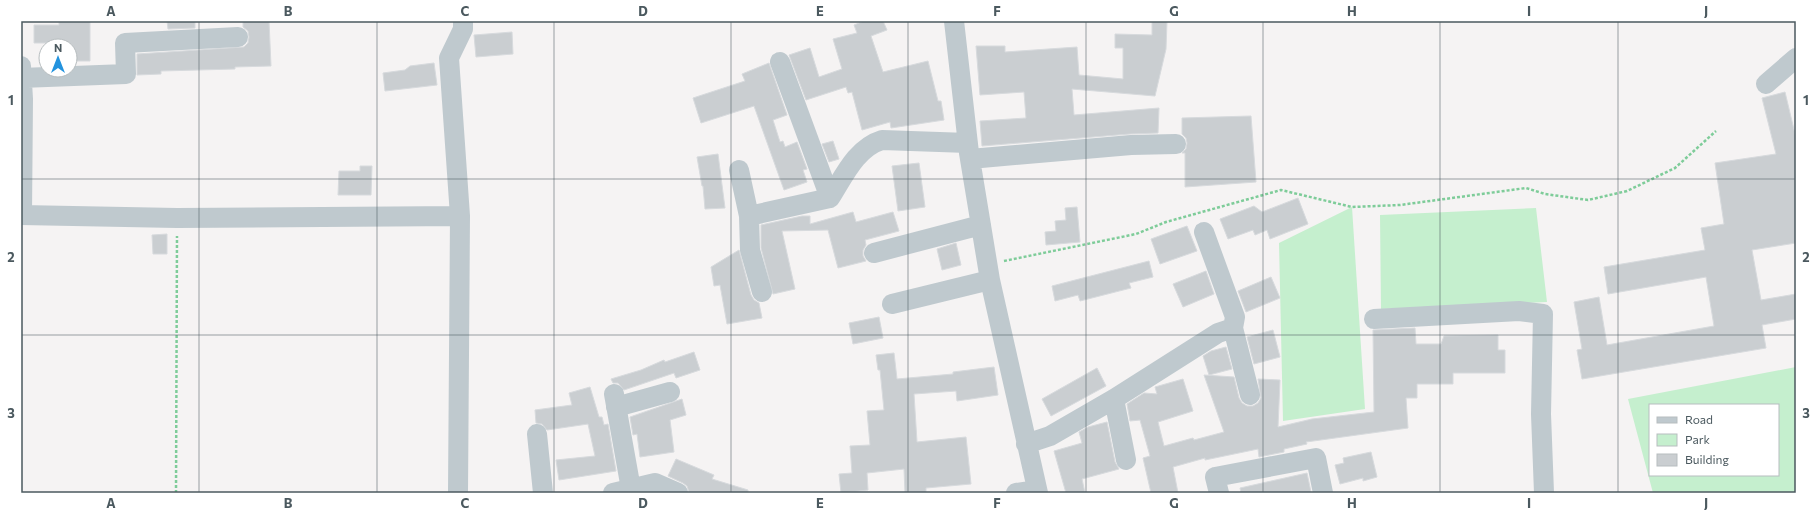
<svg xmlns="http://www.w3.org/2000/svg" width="1817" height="514" viewBox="0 0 1817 514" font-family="Commissioner,sans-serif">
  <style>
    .green { fill: #c5efce; fill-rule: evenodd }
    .building { fill: #caced1; stroke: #d7dadd }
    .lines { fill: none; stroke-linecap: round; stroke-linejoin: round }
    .path { stroke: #7ecc99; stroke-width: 2.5; stroke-dasharray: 3 2; stroke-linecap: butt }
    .minor { stroke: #bfc9ce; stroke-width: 20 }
    .grid { fill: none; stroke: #4b595f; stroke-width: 1; stroke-opacity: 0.55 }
    .neatline { fill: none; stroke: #4b595f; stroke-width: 1.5 }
    .grid-label { font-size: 13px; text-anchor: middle; font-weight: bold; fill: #4b595f }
  </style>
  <rect width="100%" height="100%" fill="#f5f3f3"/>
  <path class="green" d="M 1352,207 L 1365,409 L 1283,421 L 1279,243 Z
    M 1536,208 L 1547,302 L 1381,309 L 1380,215 Z
    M 1796,367 L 1796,493 L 1653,493 L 1628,399 ZM 1650,405 L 1778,405 L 1778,475 L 1650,475 Z"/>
  <path class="building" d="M 59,21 L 90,21 L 90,61 L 70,61 L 70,46 L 63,46 L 63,43 L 34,43 L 34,25 L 59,25 Z
    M 167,21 L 195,21 L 195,28 L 168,29 Z
    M 243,21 L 269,21 L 271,66 L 235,67 L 235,69 L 161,71 L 161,74 L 137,75 L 137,54 L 244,47 L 248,43 L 249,37 L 248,31 L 243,27 Z
    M 864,21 L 883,21 L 887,30 L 871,36 L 883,72 L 928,61 L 938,101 L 941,101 L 944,120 L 891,128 L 890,122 L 862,130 L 852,92 L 848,93 L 846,87 L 806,100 L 789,55 L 810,48 L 819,77 L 842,69 L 833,39 L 857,33 L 854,25 Z
    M 1152,21 L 1167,21 L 1166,49 L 1155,96 L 1072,89 L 1074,115 L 1159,108 L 1158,133 L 1130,134 L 982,146 L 980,121 L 1026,118 L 1024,92 L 980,95 L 976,46 L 1005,46 L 1005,52 L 1077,47 L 1079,75 L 1123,79 L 1123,48 L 1115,48 L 1115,34 L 1152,35 Z
    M 512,32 L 513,54 L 476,57 L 474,35 Z
    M 434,63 L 437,85 L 385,91 L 383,73 L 405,70 L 410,66 Z
    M 769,63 L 787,115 L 773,120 L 780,142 L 783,141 L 785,147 L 797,142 L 807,169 L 803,170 L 807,182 L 784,190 L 754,106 L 701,123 L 693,98 L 745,81 L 742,74 Z
    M 1785,92 L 1796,138 L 1796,243 L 1752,250 L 1761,300 L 1796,294 L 1796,319 L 1762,325 L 1766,348 L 1582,379 L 1577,350 L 1582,349 L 1574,302 L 1599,297 L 1607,345 L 1714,326 L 1706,277 L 1608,294 L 1604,267 L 1705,250 L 1701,228 L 1724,224 L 1715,163 L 1776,154 L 1762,98 Z
    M 1251,116 L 1256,182 L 1185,187 L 1185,153 L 1182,153 L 1186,149 L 1187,143 L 1186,138 L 1182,134 L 1182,118 Z
    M 833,141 L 839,159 L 829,162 L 822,144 Z
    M 718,154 L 725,208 L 705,209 L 703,186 L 702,186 L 697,157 Z
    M 919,163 L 925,207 L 898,211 L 892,166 Z
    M 360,166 L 372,166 L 371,195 L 338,195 L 339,171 L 360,171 Z
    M 1298,198 L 1308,224 L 1270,239 L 1267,230 L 1255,235 L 1253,230 L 1228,239 L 1220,219 L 1254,206 L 1262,212 Z
    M 1077,207 L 1080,242 L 1046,245 L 1045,232 L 1056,231 L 1055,221 L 1066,220 L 1065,208 Z
    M 853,212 L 856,222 L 893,212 L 899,231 L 865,240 L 866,245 L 863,250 L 863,256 L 866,261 L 838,268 L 828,230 L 782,231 L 795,289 L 773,294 L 761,248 L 761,225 L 802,216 L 810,216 L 810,224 Z
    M 1187,226 L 1197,251 L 1160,264 L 1151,239 Z
    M 167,234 L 167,254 L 153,254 L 152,235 Z
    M 956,243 L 961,265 L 942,270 L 937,249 Z
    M 739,250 L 751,295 L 754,300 L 759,303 L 762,318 L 727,324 L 720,285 L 714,286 L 711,267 Z
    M 1149,261 L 1153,277 L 1129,283 L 1131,288 L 1080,301 L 1078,295 L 1055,301 L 1052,286 Z
    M 1206,271 L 1214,294 L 1183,307 L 1173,284 Z
    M 1271,277 L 1280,298 L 1246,312 L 1238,291 Z
    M 879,317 L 883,338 L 853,344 L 849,323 Z
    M 1415,328 L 1416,344 L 1441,344 L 1444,336 L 1498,335 L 1498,350 L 1505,350 L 1505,373 L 1453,373 L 1453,384 L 1417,384 L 1417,398 L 1406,398 L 1408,428 L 1306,442 L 1307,444 L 1284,449 L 1284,452 L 1259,457 L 1258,449 L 1205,460 L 1205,458 L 1173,467 L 1178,493 L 1151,493 L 1143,458 L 1150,456 L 1140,420 L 1130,421 L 1127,404 L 1144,393 L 1157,394 L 1155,387 L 1183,379 L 1193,411 L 1158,422 L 1164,446 L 1193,438 L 1194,440 L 1224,432 L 1204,375 L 1234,377 L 1239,398 L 1242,403 L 1247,406 L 1253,406 L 1258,403 L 1261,398 L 1258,379 L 1280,380 L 1278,427 L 1312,419 L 1374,412 L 1373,330 Z
    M 1273,330 L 1280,357 L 1254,364 L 1247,337 Z
    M 1226,347 L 1232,369 L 1209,375 L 1203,356 L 1211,351 Z
    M 694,352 L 700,370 L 676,378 L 674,373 L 624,390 L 618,383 L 613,383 L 611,379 L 641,370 L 664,360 L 665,362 Z
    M 894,353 L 897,379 L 953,374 L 953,372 L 994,367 L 998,395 L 957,401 L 956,391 L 914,394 L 917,442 L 966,437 L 971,484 L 926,488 L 926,493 L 905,493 L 904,469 L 867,473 L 868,490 L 841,493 L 839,474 L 852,473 L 850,446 L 870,445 L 867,411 L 884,410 L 880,370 L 878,370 L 876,355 Z
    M 1097,368 L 1106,386 L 1051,416 L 1042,399 Z
    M 590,387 L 599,417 L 602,417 L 604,425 L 608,424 L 616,471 L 559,480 L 556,460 L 595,456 L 588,424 L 547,430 L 542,424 L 536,423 L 535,410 L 572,405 L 569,393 Z
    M 682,399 L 686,415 L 670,420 L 674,452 L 640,457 L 637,434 L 633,435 L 630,417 Z
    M 1107,422 L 1115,462 L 1119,469 L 1082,479 L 1085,493 L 1066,493 L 1054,451 L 1082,443 L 1079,432 L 1088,427 Z
    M 1371,452 L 1377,477 L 1363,481 L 1363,478 L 1340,484 L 1335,465 L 1344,463 L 1343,458 Z
    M 676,459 L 714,475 L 712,479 L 748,490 L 748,493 L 689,492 L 687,486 L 683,483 L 668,476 Z
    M 1307,473 L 1311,492 L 1303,493 L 1241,493 L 1240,488 Z"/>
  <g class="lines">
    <path class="path" d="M 1004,261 L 1136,234 L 1166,222 L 1281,190 L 1352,207 L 1400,205 L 1526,188 L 1545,194 L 1588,200 L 1627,191 L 1675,168 L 1716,131
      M 176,493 L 177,236"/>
    <path class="minor" d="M 954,21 L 969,153 L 990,280 L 1038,493
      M 780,62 L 830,198
      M 21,66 L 23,99 L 22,215
      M 21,78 L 126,74 L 125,43 L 238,37
      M 1766,84 L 1796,58
      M 970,159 L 1131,145 L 1176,144
      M 739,170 L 749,216 L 830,198 C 844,176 856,148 882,140 L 968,143
      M 21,215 L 177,218 L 460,216
      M 749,216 L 750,250 L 762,292
      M 1204,232 L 1235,317 L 1233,328 L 1250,395
      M 874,253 L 981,225
      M 892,304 L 990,280
      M 1374,319 L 1519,311 L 1543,314 L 1541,414 L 1544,493
      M 614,394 L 631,489
      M 1114,399 L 1126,460
      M 616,407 L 670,392
      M 537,434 L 543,493
      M 1026,444 L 1050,436 L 1114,399 L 1218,333 L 1233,328
      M 458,493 L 460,216 L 449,58 L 463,29 L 463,21
      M 613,493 L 655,483 L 678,493
      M 1016,493 L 1037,490
      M 1219,493 L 1215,477 L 1316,458 L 1323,493"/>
  </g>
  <path class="grid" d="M 199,21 L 199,493M 377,21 L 377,493M 554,21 L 554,493M 731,21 L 731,493M 908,21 L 908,493M 1086,21 L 1086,493M 1263,21 L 1263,493M 1440,21 L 1440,493M 1618,21 L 1618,493M 21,179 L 1796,179M 21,335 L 1796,335"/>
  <rect width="1817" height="514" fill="none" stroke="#ffffff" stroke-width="44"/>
  <rect x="1649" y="404" width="130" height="72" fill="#ffffff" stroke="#b7bdbf"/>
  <rect x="1657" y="417" width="20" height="6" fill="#bfc9ce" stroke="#b7bdbf"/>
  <text x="1685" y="424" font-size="12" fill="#4b595f">Road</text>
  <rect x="1657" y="434" width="20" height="12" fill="#c5efce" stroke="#b7bdbf"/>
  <text x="1685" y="444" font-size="12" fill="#4b595f">Park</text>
  <rect x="1657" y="454" width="20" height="12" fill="#caced1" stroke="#b7bdbf"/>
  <text x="1685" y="464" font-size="12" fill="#4b595f">Building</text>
  <g transform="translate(58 58)"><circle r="19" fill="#ffffff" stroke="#b7bdbf"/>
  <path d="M0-3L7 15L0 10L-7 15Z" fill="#2393de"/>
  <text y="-6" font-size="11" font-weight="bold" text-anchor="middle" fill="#4b595f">N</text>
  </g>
  <rect x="22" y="22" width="1773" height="470" class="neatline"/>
  <g class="grid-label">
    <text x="111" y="16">A</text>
    <text x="288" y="16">B</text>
    <text x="465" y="16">C</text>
    <text x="643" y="16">D</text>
    <text x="820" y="16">E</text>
    <text x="997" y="16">F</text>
    <text x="1174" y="16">G</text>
    <text x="1352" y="16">H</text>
    <text x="1529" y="16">I</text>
    <text x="1706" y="16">J</text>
    <text x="11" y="105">1</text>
    <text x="1806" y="105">1</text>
    <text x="11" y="262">2</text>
    <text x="1806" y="262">2</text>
    <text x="11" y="418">3</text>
    <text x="1806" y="418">3</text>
    <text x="111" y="508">A</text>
    <text x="288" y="508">B</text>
    <text x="465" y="508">C</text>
    <text x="643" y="508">D</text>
    <text x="820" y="508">E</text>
    <text x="997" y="508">F</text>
    <text x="1174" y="508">G</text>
    <text x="1352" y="508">H</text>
    <text x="1529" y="508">I</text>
    <text x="1706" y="508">J</text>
  </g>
</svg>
